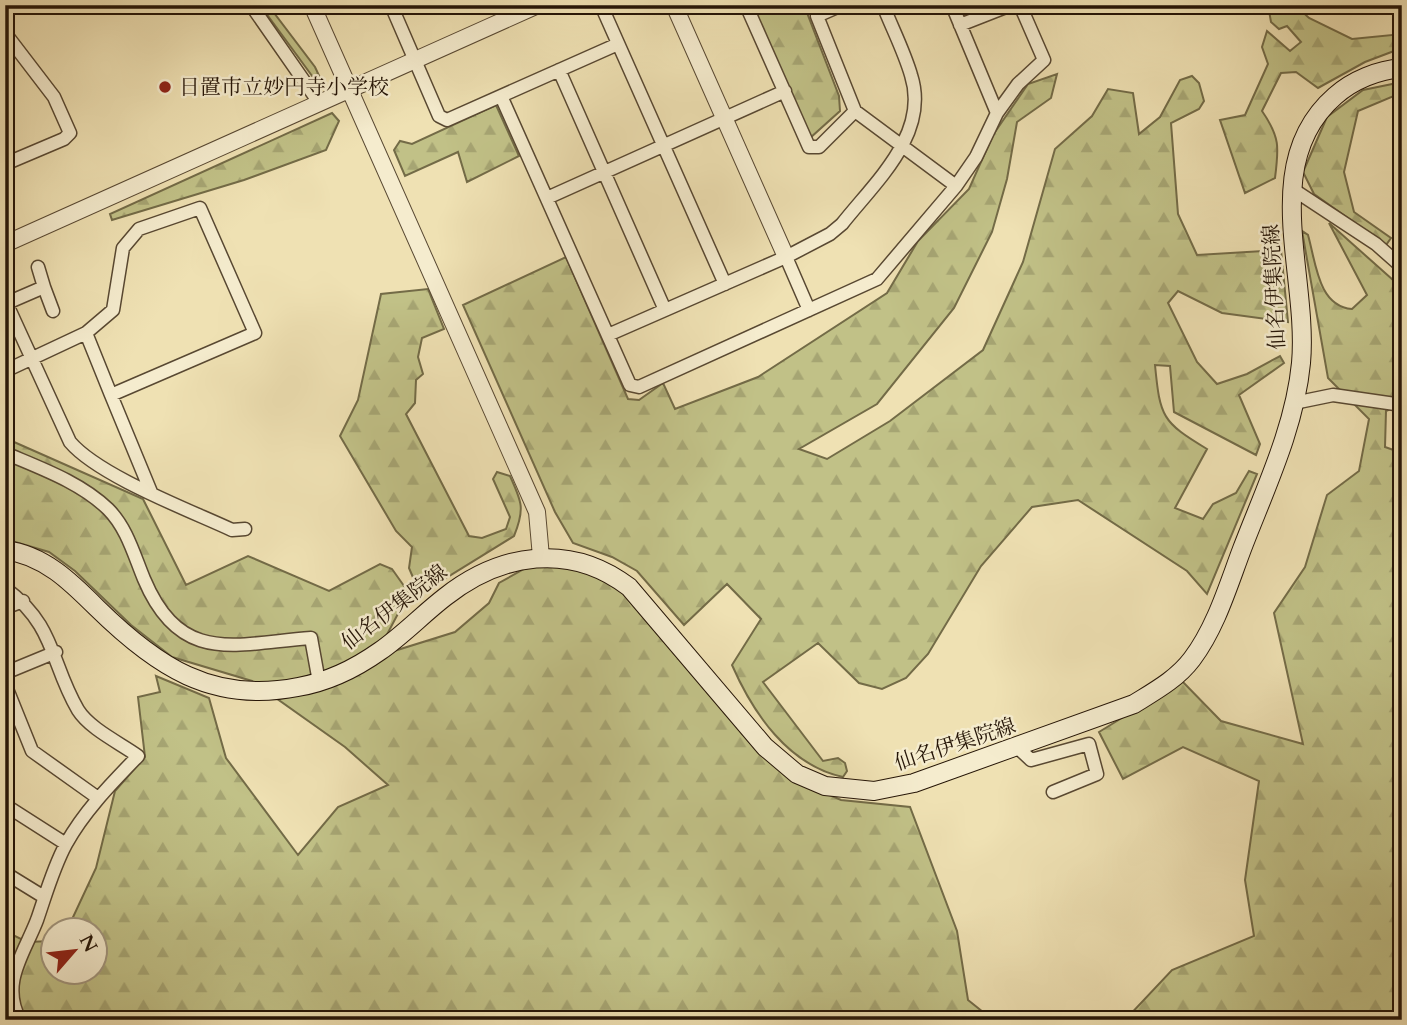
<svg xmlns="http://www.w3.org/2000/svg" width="1407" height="1025" viewBox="0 0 1407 1025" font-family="Cardo,'Noto Serif JP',serif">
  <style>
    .forest { fill: url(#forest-firs); stroke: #736b47; stroke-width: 2 }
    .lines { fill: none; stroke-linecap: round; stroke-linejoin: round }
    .minor-casing { stroke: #584832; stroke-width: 15 }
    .tertiary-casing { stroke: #584832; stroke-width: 18 }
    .secondary-casing { stroke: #251507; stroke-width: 20 }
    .minor { stroke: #f5ecce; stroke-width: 12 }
    .tertiary { stroke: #f5ecce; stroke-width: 16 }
    .secondary { stroke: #f5ecce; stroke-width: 18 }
    .poi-dot { fill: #8f2418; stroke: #f5ecce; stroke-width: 2.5 }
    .labels { text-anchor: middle; stroke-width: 5; stroke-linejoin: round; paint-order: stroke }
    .poi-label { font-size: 21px; fill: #251507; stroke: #f5ecce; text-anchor: start }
    .street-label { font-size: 21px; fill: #251507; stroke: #f5ecce }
  </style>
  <defs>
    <pattern id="forest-firs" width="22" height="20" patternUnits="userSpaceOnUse" patternTransform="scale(1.75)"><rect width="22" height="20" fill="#c1c187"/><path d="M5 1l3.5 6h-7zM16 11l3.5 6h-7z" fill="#a6a573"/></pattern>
  </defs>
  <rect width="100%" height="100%" fill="#efe1b3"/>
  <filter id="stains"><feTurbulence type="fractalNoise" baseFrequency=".00286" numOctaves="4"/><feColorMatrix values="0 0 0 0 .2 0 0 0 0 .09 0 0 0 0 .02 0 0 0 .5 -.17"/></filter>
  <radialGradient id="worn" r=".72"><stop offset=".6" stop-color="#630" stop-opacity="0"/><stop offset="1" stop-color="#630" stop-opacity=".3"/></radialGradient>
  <path class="forest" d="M 260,5 L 268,5 L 315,67 L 324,86 L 318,84 Z
    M 751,5 L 804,5 L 839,96 L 840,111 L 810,138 Z
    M 1268,5 L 1295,5 L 1309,18 L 1352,39 L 1402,34 L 1402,48 L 1365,62 L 1318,88 L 1296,72 L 1281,73 L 1262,111 C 1280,137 1279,147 1275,178 L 1245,193 L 1220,120 L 1245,115 L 1268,64 L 1262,47 L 1267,31 L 1290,51 L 1301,42 L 1287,26 L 1279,29 L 1271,22 Z
    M 1057,74 L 1051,98 L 1017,122 L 1007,179 L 992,232 L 954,308 L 877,404 L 799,449 L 827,459 L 890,421 L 983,350 L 1023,262 L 1055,149 L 1092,116 L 1108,89 L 1133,93 L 1139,134 L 1160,117 L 1180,80 L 1192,76 L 1199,83 L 1204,101 L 1199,109 L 1171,123 L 1178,214 L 1197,255 L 1281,250 L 1288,322 L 1222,313 L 1178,291 L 1168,303 L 1197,362 L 1217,384 L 1247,374 L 1280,356 L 1284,363 L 1239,395 L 1260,444 L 1256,455 L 1174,412 L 1170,366 L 1155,365 C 1160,417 1162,422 1207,449 L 1175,508 L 1203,519 L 1213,504 L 1236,493 L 1249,471 L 1257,474 L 1207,594 L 1187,571 L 1078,500 L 1032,507 L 981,566 L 928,654 L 906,678 L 882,689 L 859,683 L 818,643 L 763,682 L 823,761 L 838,758 L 845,763 L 847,771 L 843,777 C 788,765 753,713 732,665 L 761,619 L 727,584 L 684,625 L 637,571 L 612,557 L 573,543 L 555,512 L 463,305 L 566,257 L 628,399 L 639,400 L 663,383 L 675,409 L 758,377 L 887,293 L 918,241 L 969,189 L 993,135 L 1028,84 Z
    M 1402,82 L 1402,97 L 1396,95 L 1358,111 L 1344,172 L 1354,212 L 1391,238 L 1386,245 L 1314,194 L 1303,172 L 1327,117 L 1363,90 Z
    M 496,105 L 519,156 L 467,182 L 458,152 L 405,176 L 394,150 L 400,141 L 412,144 Z
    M 332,113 L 339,121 L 326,150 L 244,180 L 112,220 L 110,214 Z
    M 1329,223 L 1402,288 L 1402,404 L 1386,411 L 1385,447 L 1402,453 L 1402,1020 L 1125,1020 L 1172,970 L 1254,936 L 1245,880 L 1259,781 L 1183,747 L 1123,779 L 1099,732 L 1182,681 L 1221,721 L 1303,744 L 1274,613 L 1305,567 L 1327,495 L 1359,471 L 1369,419 L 1328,378 L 1302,231 L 1308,235 C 1316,263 1318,306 1352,309 L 1367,295 Z
    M 428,289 L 444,329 L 422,338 L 418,357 L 423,374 L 416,380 L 415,403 L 406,414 L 469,536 L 482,538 L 506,529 L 510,517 L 493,479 L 497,472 L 510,476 C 522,502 525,509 514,536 L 420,594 L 409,568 L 412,547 L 396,531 L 340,436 L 358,400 L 381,294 Z
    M 5,438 L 143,499 L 186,585 L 248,556 L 329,591 L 380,564 L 392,569 L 409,593 L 384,640 L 394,651 L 455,632 L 489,603 L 499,583 L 524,569 L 550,563 L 591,572 L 624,590 L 802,783 L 841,800 L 910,807 L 957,931 L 968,1000 L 993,1020 L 5,1020 L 5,931 L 27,942 L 52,941 L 52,972 L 94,972 L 94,930 L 67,930 L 96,868 L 115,791 L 145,757 L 138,697 L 160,692 L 156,676 L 209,698 L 226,758 L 298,855 L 338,807 L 388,785 L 345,747 L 252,681 L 172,657 L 131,625 L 75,571 L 49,552 L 5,539 Z"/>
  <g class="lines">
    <defs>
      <path id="minor" d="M 251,5 L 320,104
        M 391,5 L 439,116 L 447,120 L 618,44
        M 601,5 L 725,284
        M 746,5 L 809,147 L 819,147 L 855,111 L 956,186
        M 842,5 L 817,16 L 855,111
        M 952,5 L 997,113
        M 960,25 L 1011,5
        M 5,33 L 54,97 L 70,133 L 64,139 L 5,164
        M 559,70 L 665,310
        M 501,96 L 630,385 L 639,387 L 877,279 L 956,186 L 976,157 L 997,113 L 1018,84 L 1044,60 L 1020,5
        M 1291,188 L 1376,244 L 1402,267
        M 547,198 L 785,91
        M 200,208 L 255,333 L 111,395 L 86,333 L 113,310 L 123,248 L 139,229 Z
        M 786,257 L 809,310
        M 38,267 L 44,287
        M 5,300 L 70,442 C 99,476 189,510 232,530 L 245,529
        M 7,303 L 44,287 L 53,311
        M 608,335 L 786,257 L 830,234 L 842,224 C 875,182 930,134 911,75 C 904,51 892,28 883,5
        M 5,371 L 86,333
        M 111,395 L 151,492
        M 1294,403 L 1333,395 L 1402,405
        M 5,453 C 40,468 80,482 108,509 C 127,528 134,555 144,579 C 181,667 237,643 311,638 L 319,682
        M 5,588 C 56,626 50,662 78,710 C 90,729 120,743 138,756 C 112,783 85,810 66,844 C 53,868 46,894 37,920 C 24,954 0,983 20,1020
        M 5,608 L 23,601
        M 5,673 L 56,652
        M 5,684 L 32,751 L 98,798
        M 1017,747 L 1031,760 L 1089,744 L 1097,774 L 1053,792
        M 5,805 L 66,844
        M 5,873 L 44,897"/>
      <path id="tertiary" d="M 312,5 L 537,512 L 541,557
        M 674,5 L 786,257
        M 5,244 L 538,5"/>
      <path id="secondary" d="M 5,550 C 44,555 71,582 97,608 C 156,666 212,704 298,687 C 327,682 356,668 380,651 C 403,635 423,614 445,597 C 501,553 570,542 629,587 L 765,747 L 797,774 L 825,786 L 874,791 L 914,783 L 1134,704 C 1155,691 1177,679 1192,659 C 1216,627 1228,586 1242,549 C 1265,489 1295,427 1301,363 C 1309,275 1258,163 1335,96 C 1353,80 1378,70 1402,68"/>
    </defs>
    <use href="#minor" class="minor-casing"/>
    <use href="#tertiary" class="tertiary-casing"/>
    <use href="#secondary" class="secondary-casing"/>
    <use href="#minor" class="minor"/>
    <use href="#tertiary" class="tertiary"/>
    <use href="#secondary" class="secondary"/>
  </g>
  <circle class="poi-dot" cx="165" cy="87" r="7"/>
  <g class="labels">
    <g class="poi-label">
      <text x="179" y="94">日置市立妙円寺小学校</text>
    </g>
    <g class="street-label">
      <text transform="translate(1274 287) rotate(-93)" y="7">仙名伊集院線</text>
      <text transform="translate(394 607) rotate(-37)" y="7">仙名伊集院線</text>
      <text transform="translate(955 744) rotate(-18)" y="7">仙名伊集院線</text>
    </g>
  </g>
  <rect width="1407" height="1025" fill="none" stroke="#efe1b3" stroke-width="28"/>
  <rect x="7" y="7" width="1393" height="1011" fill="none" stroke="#251507" stroke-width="3.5"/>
  <rect x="14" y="14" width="1379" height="997" fill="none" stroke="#251507" stroke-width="2"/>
  <g transform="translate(74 951) rotate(62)"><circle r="33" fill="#f5ecce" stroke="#a2967e" stroke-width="2"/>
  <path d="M0-5L12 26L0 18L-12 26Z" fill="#8f2418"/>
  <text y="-10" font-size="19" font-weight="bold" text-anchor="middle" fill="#251507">N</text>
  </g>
  <rect width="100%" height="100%" filter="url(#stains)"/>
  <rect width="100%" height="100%" fill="url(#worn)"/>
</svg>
